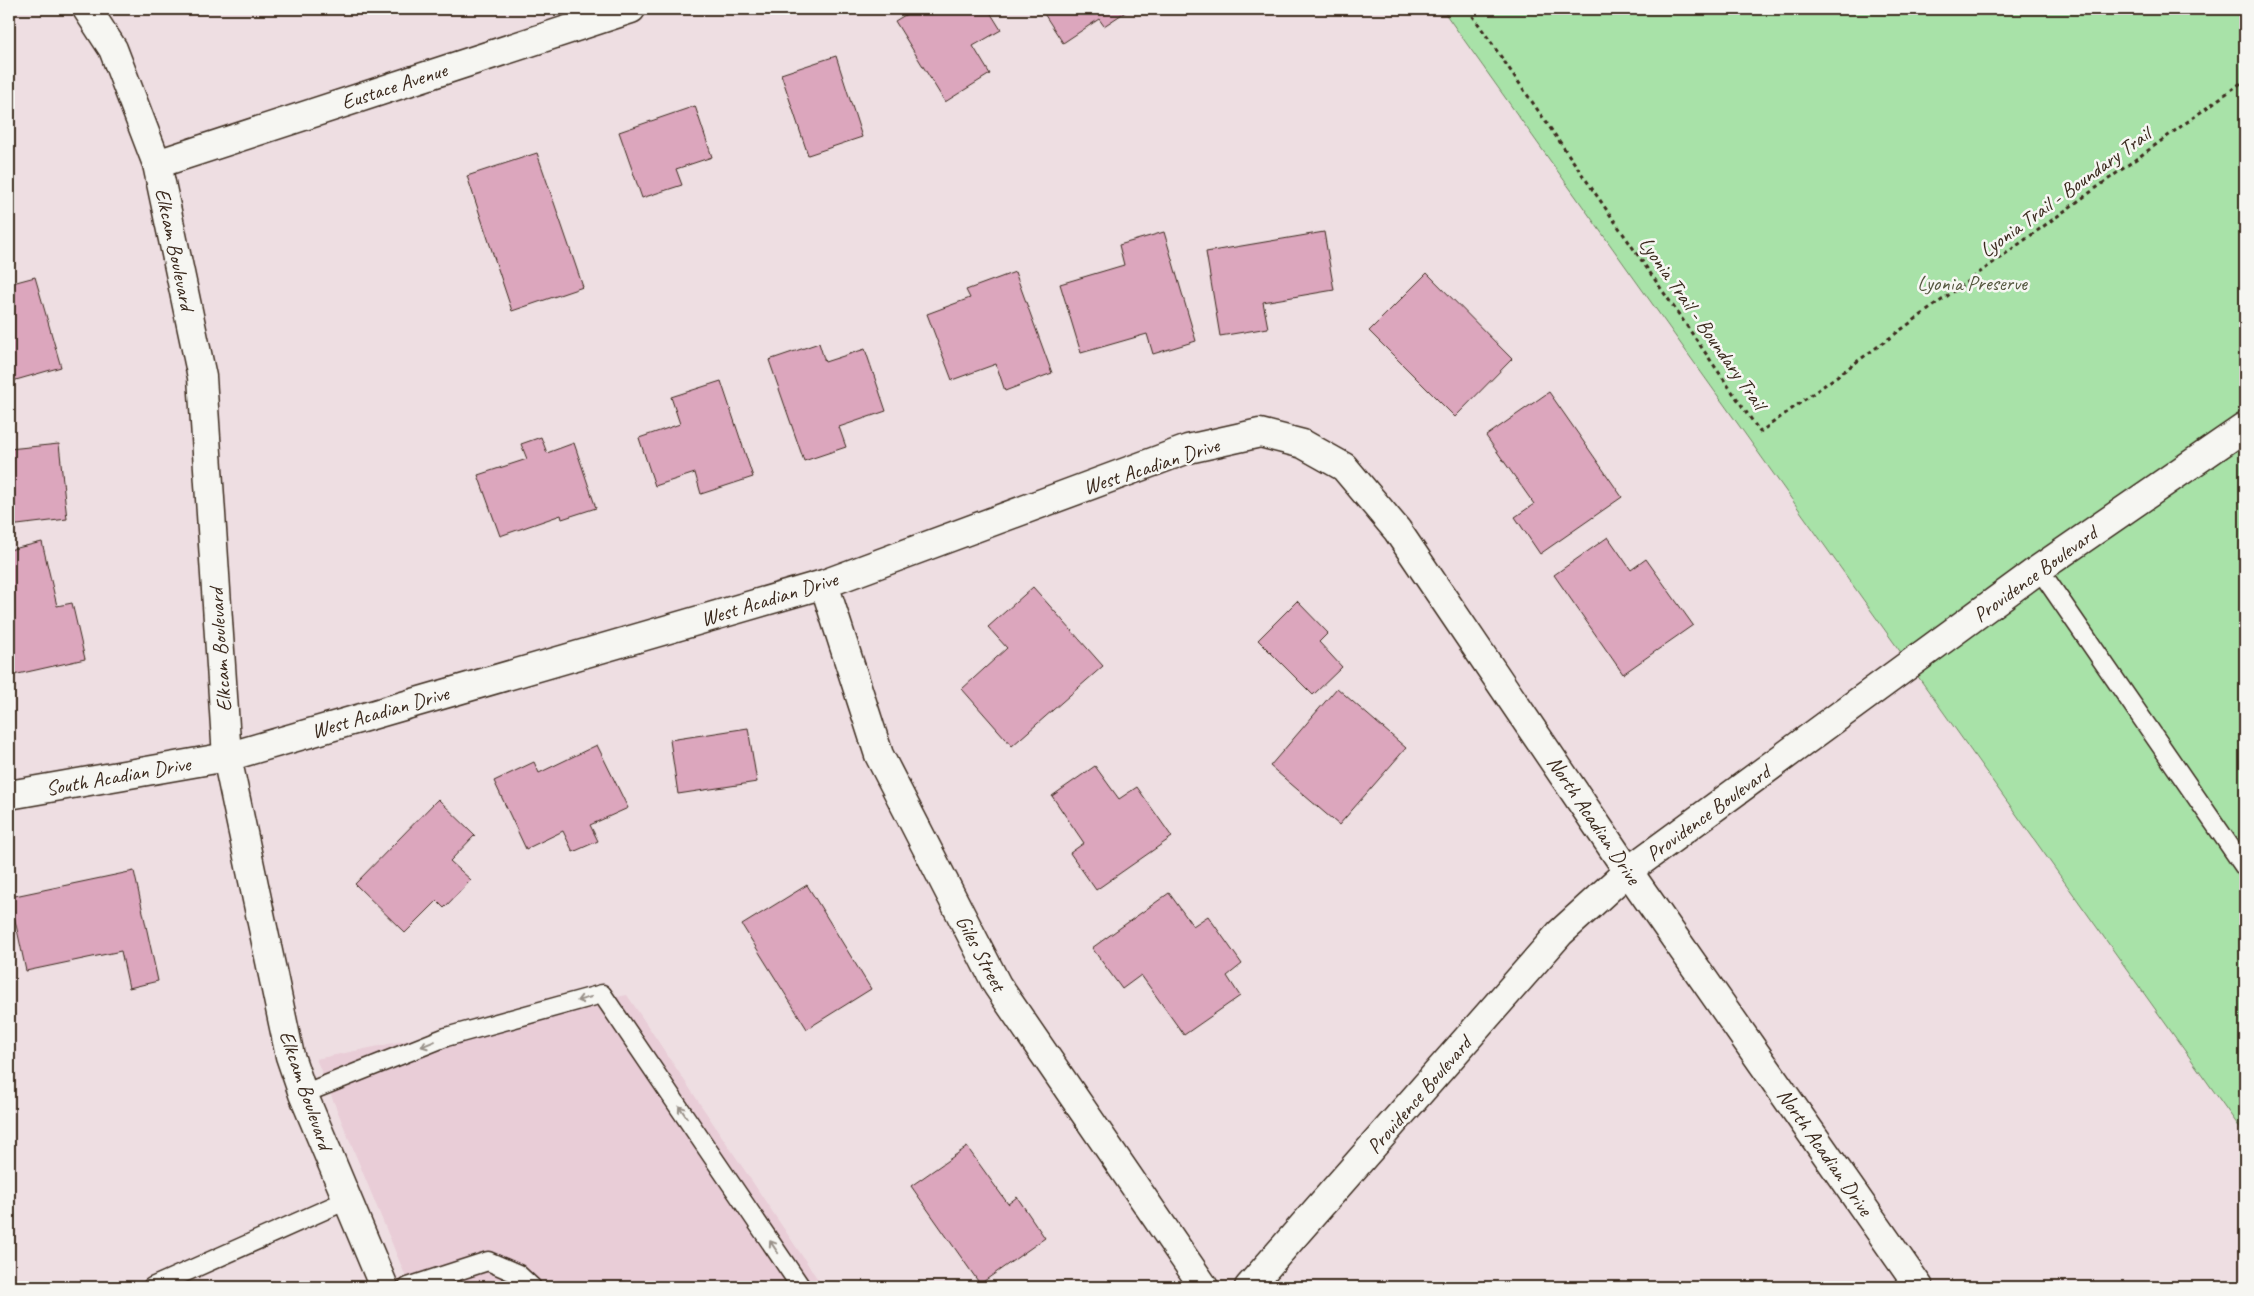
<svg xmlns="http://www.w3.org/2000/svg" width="2254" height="1296" viewBox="0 0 2254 1296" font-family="Caveat,sans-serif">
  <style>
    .built { fill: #e9cdd7 }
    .green { fill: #a8e2a8; stroke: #728663 }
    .building { fill: #dca6bd; stroke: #3b2a1e }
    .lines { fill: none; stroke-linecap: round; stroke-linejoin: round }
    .service-casing { stroke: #3b2a1e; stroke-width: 21 }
    .minor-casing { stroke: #3b2a1e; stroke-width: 31 }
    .tertiary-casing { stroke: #3b2a1e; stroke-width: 31 }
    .secondary-casing { stroke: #3b2a1e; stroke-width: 31 }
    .path { stroke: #3b2a1e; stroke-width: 3; stroke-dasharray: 4 4; stroke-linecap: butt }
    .service { stroke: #f6f6f2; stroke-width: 18 }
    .minor { stroke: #f6f6f2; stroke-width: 28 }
    .tertiary { stroke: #f6f6f2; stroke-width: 28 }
    .secondary { stroke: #f6f6f2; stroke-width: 28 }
    .oneway { stroke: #989088 }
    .labels { text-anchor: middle; stroke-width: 5; stroke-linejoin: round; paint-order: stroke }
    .street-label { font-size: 21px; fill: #3b2a1e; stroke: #f6f6f2 }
    .park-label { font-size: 21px; fill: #565840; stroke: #f6f6f2 }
  </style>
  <rect width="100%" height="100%" fill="#eedee2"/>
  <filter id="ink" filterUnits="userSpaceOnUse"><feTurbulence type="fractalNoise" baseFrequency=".02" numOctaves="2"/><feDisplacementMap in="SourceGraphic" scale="10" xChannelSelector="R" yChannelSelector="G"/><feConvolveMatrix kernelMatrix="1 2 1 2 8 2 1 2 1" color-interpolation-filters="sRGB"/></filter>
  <g filter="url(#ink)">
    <path class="built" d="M 627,995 L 823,1287 L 410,1287 L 316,1059 Z"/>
    <path class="green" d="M 1442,9 L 2245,9 L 2245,1135 Z"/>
    <path class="building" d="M 915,9 L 988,9 L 1001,30 L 973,46 L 990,74 L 945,102 L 895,21 Z
      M 1041,9 L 1130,9 L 1104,26 L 1099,19 L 1063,43 Z
      M 836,56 L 862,137 L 808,155 L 781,74 Z
      M 695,106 L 712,157 L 676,169 L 682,185 L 642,198 L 619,132 Z
      M 537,153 L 583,287 L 512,311 L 467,176 Z
      M 1164,232 L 1196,341 L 1153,354 L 1147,334 L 1081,353 L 1060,284 L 1124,265 L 1119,245 Z
      M 1324,232 L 1334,290 L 1263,302 L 1268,328 L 1220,336 L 1206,252 Z
      M 1015,272 L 1052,373 L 1005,391 L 996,364 L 952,380 L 927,314 L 970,298 L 966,290 Z
      M 1427,273 L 1512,359 L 1455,417 L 1369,331 Z
      M 35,277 L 61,367 L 9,382 L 9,284 Z
      M 819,343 L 825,362 L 865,349 L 886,411 L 839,427 L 846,447 L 804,461 L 769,360 Z
      M 721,381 L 753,477 L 701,494 L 695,473 L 655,486 L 639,438 L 680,424 L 671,397 Z
      M 1549,392 L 1622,497 L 1540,554 L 1515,517 L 1534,504 L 1486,436 Z
      M 541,437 L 547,453 L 574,443 L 596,508 L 562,519 L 561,515 L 500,536 L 478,475 L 527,459 L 521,444 Z
      M 59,444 L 67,519 L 9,526 L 9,449 Z
      M 1608,537 L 1631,570 L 1646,559 L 1693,625 L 1623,674 L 1554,575 Z
      M 42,542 L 57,606 L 72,603 L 85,659 L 9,676 L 9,550 Z
      M 1033,587 L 1103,666 L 1012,746 L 962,689 L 1007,648 L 988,627 Z
      M 1297,601 L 1328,633 L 1319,642 L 1342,667 L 1313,695 L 1258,640 Z
      M 1337,688 L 1406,748 L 1339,825 L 1270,766 Z
      M 748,728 L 757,782 L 678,794 L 670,740 Z
      M 597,745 L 628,808 L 590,825 L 598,841 L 573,852 L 563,831 L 526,849 L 494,781 L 534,762 L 539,773 Z
      M 1095,766 L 1119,799 L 1137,787 L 1172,837 L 1096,890 L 1070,853 L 1084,843 L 1052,796 Z
      M 438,799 L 475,835 L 450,861 L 471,880 L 444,908 L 437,901 L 405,933 L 355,884 Z
      M 134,871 L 158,981 L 129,988 L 121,951 L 26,971 L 10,897 Z
      M 807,885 L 871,989 L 807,1029 L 742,925 Z
      M 1169,893 L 1193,926 L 1208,916 L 1242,964 L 1227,976 L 1240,996 L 1184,1035 L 1141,975 L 1122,989 L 1092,948 Z
      M 967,1147 L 1008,1204 L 1017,1197 L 1045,1238 L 980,1284 L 911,1186 Z"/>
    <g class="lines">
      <defs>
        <path id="service" d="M 2039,569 L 2245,868
          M 303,1094 L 446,1037 L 602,994 L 801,1287
          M 152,1287 L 347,1200
          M 408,1287 L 488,1261 L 518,1274 L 532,1287"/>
        <path id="minor" d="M 157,164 L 631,9
          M 824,584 L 879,755 L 997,985 L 1204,1287
          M 9,795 L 227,757 L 824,584 L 1188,449 L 1260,433 L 1303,444 L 1344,467 L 1397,530 L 1628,871 L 1919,1287"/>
        <path id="tertiary" d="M 87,9 L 113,49 L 157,164 L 202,377 L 227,757 L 290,1056 L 303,1094 L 384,1287"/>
        <path id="secondary" d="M 1249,1287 L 1560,933 L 1628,871 L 2039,569 L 2245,427"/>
      </defs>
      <use href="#service" class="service-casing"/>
      <use href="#minor" class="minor-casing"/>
      <use href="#tertiary" class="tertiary-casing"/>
      <use href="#secondary" class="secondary-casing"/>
      <path class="path" d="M 1468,9 L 1760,432 L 2245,80"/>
      <use href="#service" class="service"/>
      <use href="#minor" class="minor"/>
      <use href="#tertiary" class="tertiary"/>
      <use href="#secondary" class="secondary"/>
    </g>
    <defs><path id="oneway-shaft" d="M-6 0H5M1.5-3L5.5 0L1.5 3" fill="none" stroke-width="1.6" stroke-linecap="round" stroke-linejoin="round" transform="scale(1.25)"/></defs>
    <g class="oneway">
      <use href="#oneway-shaft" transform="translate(584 999) rotate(165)"/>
      <use href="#oneway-shaft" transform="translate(428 1044) rotate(158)"/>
      <use href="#oneway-shaft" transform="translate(683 1112) rotate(-124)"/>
      <use href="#oneway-shaft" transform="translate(774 1247) rotate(-124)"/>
    </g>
  </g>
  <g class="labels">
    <g class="street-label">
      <text transform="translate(394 86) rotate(-18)" y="7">Eustace Avenue</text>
      <text transform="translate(2065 192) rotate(-36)" y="7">Lyonia Trail - Boundary Trail</text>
      <text transform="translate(175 249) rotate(78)" y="7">Elkcam Boulevard</text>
      <text transform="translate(1703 323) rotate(55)" y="7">Lyonia Trail - Boundary Trail</text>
      <text transform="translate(1151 466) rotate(-18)" y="7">West Acadian Drive</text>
      <text transform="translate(2035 574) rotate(-36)" y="7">Providence Boulevard</text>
      <text transform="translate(769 599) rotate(-17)" y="7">West Acadian Drive</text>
      <text transform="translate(220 650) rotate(-94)" y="7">Elkcam Boulevard</text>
      <text transform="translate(380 712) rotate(-16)" y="7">West Acadian Drive</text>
      <text transform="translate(118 776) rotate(-10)" y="7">South Acadian Drive</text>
      <text transform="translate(1708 813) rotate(-36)" y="7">Providence Boulevard</text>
      <text transform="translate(1594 820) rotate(56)" y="7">North Acadian Drive</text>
      <text transform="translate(981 953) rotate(62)" y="7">Giles Street</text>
      <text transform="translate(306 1090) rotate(71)" y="7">Elkcam Boulevard</text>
      <text transform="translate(1419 1095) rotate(-49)" y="7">Providence Boulevard</text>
      <text transform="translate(1825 1152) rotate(55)" y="7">North Acadian Drive</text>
    </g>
    <g class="park-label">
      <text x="1972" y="290">Lyonia Preserve</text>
    </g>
  </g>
  <rect width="2254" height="1296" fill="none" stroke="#f6f6f2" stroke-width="30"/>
  <rect x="15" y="15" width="2224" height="1266" fill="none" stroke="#3b2a1e" stroke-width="2" filter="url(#ink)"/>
</svg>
